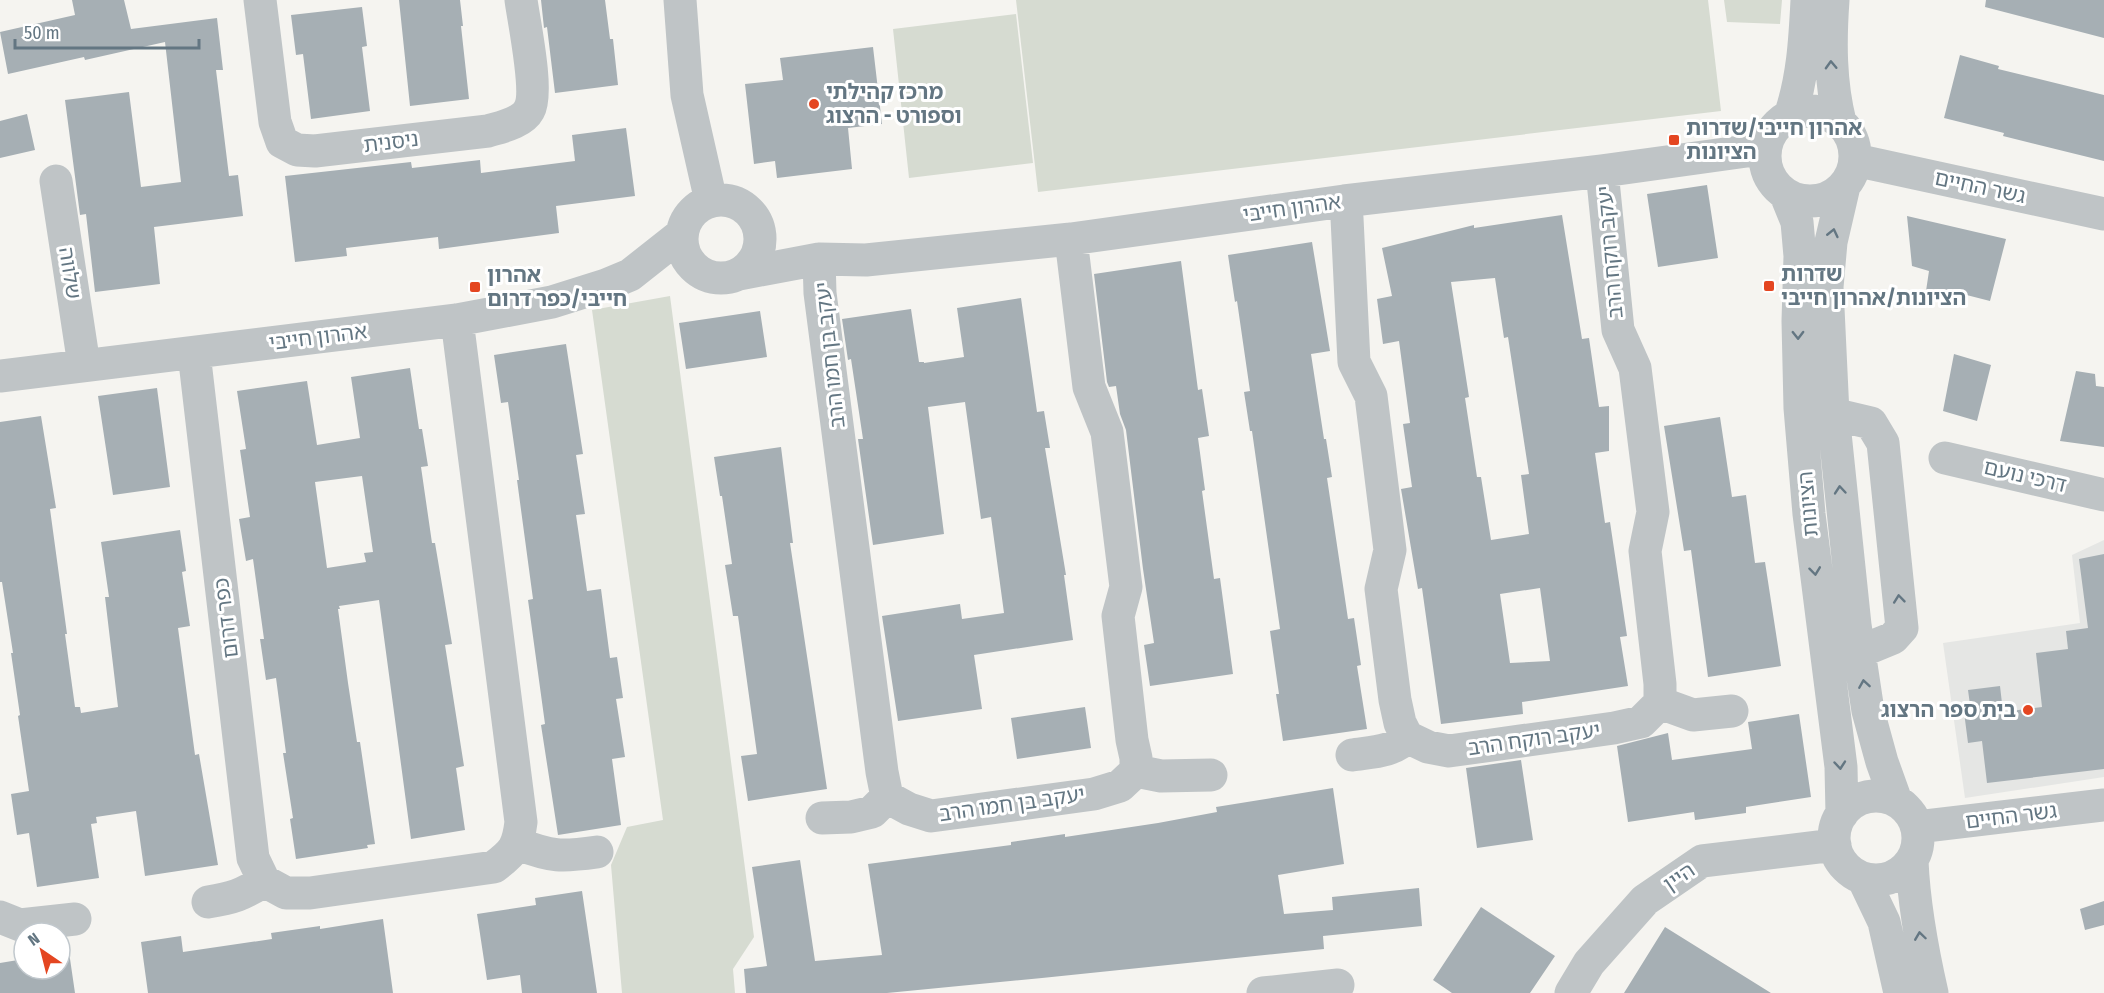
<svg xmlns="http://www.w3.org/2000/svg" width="2104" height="993" viewBox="0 0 2104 993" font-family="'Fira Sans Condensed','Noto Sans Hebrew',sans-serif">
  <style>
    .built { fill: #e5e6e4 }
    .green { fill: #d6dbd1 }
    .building { fill: #a6afb4; fill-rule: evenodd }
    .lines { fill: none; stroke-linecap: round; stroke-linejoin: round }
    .minor { stroke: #bfc4c6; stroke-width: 33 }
    .oneway { stroke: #637682 }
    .poi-dot { fill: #e44621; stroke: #fff; stroke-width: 2 }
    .labels { text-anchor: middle; stroke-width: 6; stroke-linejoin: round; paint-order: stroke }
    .poi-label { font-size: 21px; font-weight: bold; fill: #637682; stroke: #fff; text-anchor: start }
    .street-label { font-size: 21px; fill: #637682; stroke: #fff }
  </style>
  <rect width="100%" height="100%" fill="#f5f4f0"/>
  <path class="built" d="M 2104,540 L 2104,777 L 1965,798 L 1943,643 L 2080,623 L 2072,555 Z"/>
  <path class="green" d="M 1016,0 L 1708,0 L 1721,111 L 1038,192 Z
    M 1724,0 L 1782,0 L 1780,24 L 1727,22 Z
    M 1016,14 L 1033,163 L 909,178 L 893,29 Z
    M 670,296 L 754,937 L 733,969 L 735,993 L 622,993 L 611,865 L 627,827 L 663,820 L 592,310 Z"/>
  <path class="building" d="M 72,0 L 124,0 L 131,29 L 217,18 L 223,70 L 216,70 L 229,176 L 238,175 L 243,216 L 154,227 L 160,284 L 95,292 L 86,214 L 80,215 L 65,100 L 129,92 L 141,187 L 181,182 L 165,42 L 85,60 L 84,57 L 8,74 L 0,32 L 75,15 Z
    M 399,0 L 460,0 L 463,26 L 461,26 L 469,99 L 410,106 Z
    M 541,0 L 605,0 L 610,39 L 613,39 L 618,85 L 555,93 L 547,27 L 544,28 Z
    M 1986,0 L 2104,0 L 2104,38 L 1985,7 Z
    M 362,7 L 367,46 L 362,47 L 370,111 L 311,119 L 303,54 L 296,55 L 291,15 Z
    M 873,47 L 882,124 L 848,128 L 852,169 L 777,178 L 775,161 L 754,164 L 745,84 L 783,80 L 780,58 Z
    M 1960,55 L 1999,66 L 1998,69 L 2104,95 L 2104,161 L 2003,136 L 2004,133 L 1944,118 Z
    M 27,114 L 35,150 L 0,158 L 0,121 Z
    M 626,128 L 635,196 L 556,206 L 559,233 L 439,249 L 438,237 L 346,248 L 347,256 L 295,262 L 285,176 L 411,162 L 412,168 L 480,160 L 481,173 L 575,161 L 572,135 Z
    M 1707,185 L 1718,258 L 1658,267 L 1647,194 Z
    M 1562,215 L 1582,339 L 1589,338 L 1599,407 L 1609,406 L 1609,451 L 1595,453 L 1605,523 L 1610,522 L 1627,636 L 1620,637 L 1628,686 L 1522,702 L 1523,714 L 1441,724 L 1422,588 L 1418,589 L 1401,489 L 1412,487 L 1403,424 L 1410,423 L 1399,341 L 1383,344 L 1377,299 L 1392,296 L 1382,248 L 1474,225 L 1474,228 ZM 1495,278 L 1504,338 L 1508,337 L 1529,474 L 1521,475 L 1529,534 L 1491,540 L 1481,477 L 1477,477 L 1465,398 L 1469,397 L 1451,282 ZM 1540,588 L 1550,661 L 1510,663 L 1500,594 Z
    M 1907,216 L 2006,239 L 1990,301 L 1947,290 L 1945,297 L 1926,291 L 1929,271 L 1912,266 Z
    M 1312,242 L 1330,351 L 1311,354 L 1324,439 L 1326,439 L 1332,477 L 1327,478 L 1348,619 L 1354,618 L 1361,665 L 1357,666 L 1367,729 L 1283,741 L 1276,694 L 1279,694 L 1270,631 L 1280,629 L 1252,431 L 1250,431 L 1244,392 L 1250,391 L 1237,301 L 1235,302 L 1228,255 Z
    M 1181,261 L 1198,390 L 1202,389 L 1209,436 L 1198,438 L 1205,490 L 1202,491 L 1214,579 L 1220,578 L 1233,674 L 1150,686 L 1144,645 L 1154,643 L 1143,569 L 1126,430 L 1120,414 L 1116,386 L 1109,387 L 1107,382 L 1094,274 Z
    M 1021,298 L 1037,412 L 1044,411 L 1050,448 L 1045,448 L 1066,575 L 1064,575 L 1073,640 L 974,655 L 982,709 L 898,721 L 882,616 L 960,604 L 962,619 L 1004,613 L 991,517 L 981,519 L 965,402 L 928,407 L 944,534 L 873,545 L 858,439 L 863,439 L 851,359 L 848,360 L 842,319 L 911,309 L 919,362 L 924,362 L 924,363 L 964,357 L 957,308 Z
    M 760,311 L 767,357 L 686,369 L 679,323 Z
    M 566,344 L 583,454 L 576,455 L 585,514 L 576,515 L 587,591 L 601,589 L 610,658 L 617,657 L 623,698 L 616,699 L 625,757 L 612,759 L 621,825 L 558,835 L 541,725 L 545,724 L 528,600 L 533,599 L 517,480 L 519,480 L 508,402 L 501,403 L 494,355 Z
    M 1954,354 L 1991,365 L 1977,421 L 1943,411 Z
    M 410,368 L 419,429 L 422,429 L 428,466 L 421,467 L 432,543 L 435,543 L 452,644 L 445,645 L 464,766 L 456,768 L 465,830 L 411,839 L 379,600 L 339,606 L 340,609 L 338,609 L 348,683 L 357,742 L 360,742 L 375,844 L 367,845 L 368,848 L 296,859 L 290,819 L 293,818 L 283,753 L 286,753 L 276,678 L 266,680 L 260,639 L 264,639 L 253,559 L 246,561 L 239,519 L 250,517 L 240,450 L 246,449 L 237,391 L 307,381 L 317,445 L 360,438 L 351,377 ZM 362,476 L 373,552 L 364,553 L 366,562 L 327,568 L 315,482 Z
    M 2076,371 L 2095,374 L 2096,386 L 2104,387 L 2104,447 L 2060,441 Z
    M 157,388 L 170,487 L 113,495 L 98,396 Z
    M 41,416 L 56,508 L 50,509 L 67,634 L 65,634 L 75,707 L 80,707 L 81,713 L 118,707 L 105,597 L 109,597 L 101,542 L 180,530 L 186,571 L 182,572 L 190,626 L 178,628 L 195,755 L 199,754 L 218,865 L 145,876 L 136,811 L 96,817 L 97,823 L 91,824 L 99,878 L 37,887 L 29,833 L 17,835 L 11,794 L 29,791 L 18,716 L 20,715 L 11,653 L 13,653 L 2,582 L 0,582 L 0,422 Z
    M 1720,417 L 1732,497 L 1746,495 L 1755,563 L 1765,562 L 1781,666 L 1708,677 L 1691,550 L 1684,551 L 1664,426 Z
    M 781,447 L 793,543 L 790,543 L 827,789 L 748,801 L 741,756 L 757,754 L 738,616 L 733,616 L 725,565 L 732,564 L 722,496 L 720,496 L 714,457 Z
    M 2104,554 L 2104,769 L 1987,783 L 1982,741 L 1968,743 L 1964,712 L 1971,712 L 1968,690 L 2000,686 L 2003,712 L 2042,707 L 2036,653 L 2068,649 L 2066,631 L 2088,628 L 2079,559 Z
    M 1085,707 L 1091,748 L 1017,759 L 1011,718 Z
    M 1799,714 L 1811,797 L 1746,807 L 1746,813 L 1695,820 L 1694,812 L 1628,822 L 1617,746 L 1668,733 L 1672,760 L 1752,749 L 1748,722 Z
    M 1521,760 L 1533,840 L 1477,848 L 1466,768 Z
    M 1333,788 L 1344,864 L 1278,875 L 1284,914 L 1333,910 L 1332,897 L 1419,888 L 1422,926 L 1323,936 L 1324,949 L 1042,978 L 887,993 L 746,993 L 744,969 L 767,966 L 752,867 L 800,860 L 815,961 L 882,955 L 868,864 L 1011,845 L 1011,842 L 1065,834 L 1065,837 L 1158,823 L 1217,812 L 1216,807 Z
    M 582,891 L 597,993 L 522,993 L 520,975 L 487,980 L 477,914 L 536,905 L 535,898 Z
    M 2104,901 L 2104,925 L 2085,930 L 2080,909 Z
    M 1481,907 L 1555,956 L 1530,993 L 1452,993 L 1433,980 Z
    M 383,919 L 393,993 L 148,993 L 141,942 L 181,936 L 183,952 L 272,939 L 271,933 L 320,926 L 320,929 Z
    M 1665,927 L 1771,993 L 1624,993 Z
    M 69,952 L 75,993 L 0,993 L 0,963 L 24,959 L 24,969 L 60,969 L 60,954 Z"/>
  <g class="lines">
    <path class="minor" d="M 260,0 L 275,122 L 282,142 L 297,150 L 315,151 L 488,131 C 501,127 522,123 529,110 C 539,93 524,22 521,0
      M 680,0 L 687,95 L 711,201
      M 1833,0 C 1830,42 1830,82 1840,122
      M1765 156a45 45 0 1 1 90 0a45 45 0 1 1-90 0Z
      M 1790,116 C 1803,78 1805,40 1807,0
      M 1855,160 L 2104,214
      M 56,181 L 84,365
      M 1844,186 L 1831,242 L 1827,287 L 1833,414 L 1855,625 L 1868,711 L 1882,762 L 1896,801
      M 1786,195 L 1797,222 L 1800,256 L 1798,321 L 1800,408 L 1809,514 L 1841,767 L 1842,814
      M682 239a39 39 0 1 1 78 0a39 39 0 1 1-78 0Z
      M 1344,201 L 1347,218 L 1354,362 L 1371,396 L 1390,550 L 1381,589 L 1395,700 L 1400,723 L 1407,737 L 1428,747 L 1449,751 L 1614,728 L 1641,722 L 1660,703 L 1660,684 L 1645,551 L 1653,512 L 1635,368 L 1618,330 L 1602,171
      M 819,259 L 820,293 L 882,772 L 887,797 L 909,809 L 931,816 L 1094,794 L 1120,786 L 1136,771 L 1136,758 L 1132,740 L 1118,616 L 1126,587 L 1107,432 L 1089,387 L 1071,239
      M 739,274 L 819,259 L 866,260 L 1071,239 L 1344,201 L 1602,171 L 1754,150 L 1764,153
      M 194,353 L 253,858 L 264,881 L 286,893 L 310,893 L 494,867 C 514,852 518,847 521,822 L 457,320
      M 0,376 L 457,320 L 552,302 L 606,285 L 630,275 L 682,234
      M 1833,414 L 1871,423 L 1883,443 L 1902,628 L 1893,638 L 1859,652
      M 1945,458 L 2104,495
      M 1660,703 L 1693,715 L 1732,711
      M 1352,755 C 1371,752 1394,752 1407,737
      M 1136,771 L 1161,776 L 1211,775
      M1834 838a42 42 0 1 1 84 0a42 42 0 1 1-84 0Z
      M 822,818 L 851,817 L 872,812 L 887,797
      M 1917,827 L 2104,805
      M 518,844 C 552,857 561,857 597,852
      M 1912,861 C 1914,906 1922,949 1932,993
      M 1863,878 L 1884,922 L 1900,993
      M 208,902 C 233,898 242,895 264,881
      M 0,917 L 20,925 L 75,919
      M 1263,993 L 1338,985
      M 1571,993 L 1589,963 L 1645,900 L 1702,861 L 1835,845"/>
  </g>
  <defs><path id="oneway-chevron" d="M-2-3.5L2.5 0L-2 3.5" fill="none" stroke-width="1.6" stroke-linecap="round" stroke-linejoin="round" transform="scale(1.5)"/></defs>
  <g class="oneway">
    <use href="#oneway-chevron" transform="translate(1831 65) rotate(-92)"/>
    <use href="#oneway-chevron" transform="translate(1833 233) rotate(-77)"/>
    <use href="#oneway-chevron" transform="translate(1798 335) rotate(89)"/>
    <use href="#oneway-chevron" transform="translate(1840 490) rotate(-95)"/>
    <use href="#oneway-chevron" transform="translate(1815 571) rotate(83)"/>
    <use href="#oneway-chevron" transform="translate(1899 599) rotate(-96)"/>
    <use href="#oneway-chevron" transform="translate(1864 684) rotate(-99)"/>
    <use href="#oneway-chevron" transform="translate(1840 765) rotate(85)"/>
    <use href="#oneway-chevron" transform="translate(1920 936) rotate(-98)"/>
  </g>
  <g class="poi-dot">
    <circle cx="814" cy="104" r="6"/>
    <rect x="1668" y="134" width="12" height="12" rx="3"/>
    <rect x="1763" y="280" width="12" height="12" rx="3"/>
    <rect x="469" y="281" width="12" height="12" rx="3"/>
    <circle cx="2028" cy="710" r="6"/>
  </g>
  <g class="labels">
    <g class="poi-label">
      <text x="826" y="99">מרכז קהילתי<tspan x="826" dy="24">וספורט - הרצוג</tspan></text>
      <text x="1686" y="135">אהרון חייבי/שדרות<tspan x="1686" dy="24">הציונות</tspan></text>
      <text x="1781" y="281">שדרות<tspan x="1781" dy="24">הציונות/אהרון חייבי</tspan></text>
      <text x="487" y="282">אהרון<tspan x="487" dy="24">חייבי/כפר דרום</tspan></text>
      <text x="2016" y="717" text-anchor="end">בית ספר הרצוג</text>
    </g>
    <g class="street-label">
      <text transform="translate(391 142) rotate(-7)" y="7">ניסנית</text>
      <text transform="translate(1980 187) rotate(12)" y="7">גשר החיים</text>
      <text transform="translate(1292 208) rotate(-8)" y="7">אהרון חייבי</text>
      <text transform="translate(1610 252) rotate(-95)" y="7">יעקב רוקח הרב</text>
      <text transform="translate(70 273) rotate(81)" y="7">שלווה</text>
      <text transform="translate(318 337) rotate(-7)" y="7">אהרון חייבי</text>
      <text transform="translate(830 355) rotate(-96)" y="7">יעקב בן חמו הרב</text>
      <text transform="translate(2025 476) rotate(13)" y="7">דרכי נועם</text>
      <text transform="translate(1808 504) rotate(-95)" y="7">הציונות</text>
      <text transform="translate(226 618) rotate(-97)" y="7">כפר דרום</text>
      <text transform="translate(1534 739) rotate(-8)" y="7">יעקב רוקח הרב</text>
      <text transform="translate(1012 804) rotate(-8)" y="7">יעקב בן חמו הרב</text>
      <text transform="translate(2011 816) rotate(-7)" y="7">גשר החיים</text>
      <text transform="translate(1679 877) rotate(-34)" y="7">היין</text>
    </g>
  </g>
  <g transform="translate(42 951) rotate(325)"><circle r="28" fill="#ffffff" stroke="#c1c8cd" stroke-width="1.5"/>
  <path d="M0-4.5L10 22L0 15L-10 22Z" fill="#e44621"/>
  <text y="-9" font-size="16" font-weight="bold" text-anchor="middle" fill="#637682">N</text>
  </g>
  <path d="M15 39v9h184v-9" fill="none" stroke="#637682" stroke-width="3"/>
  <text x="24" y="39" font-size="18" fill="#637682" stroke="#ffffff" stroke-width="4.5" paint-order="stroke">50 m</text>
</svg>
